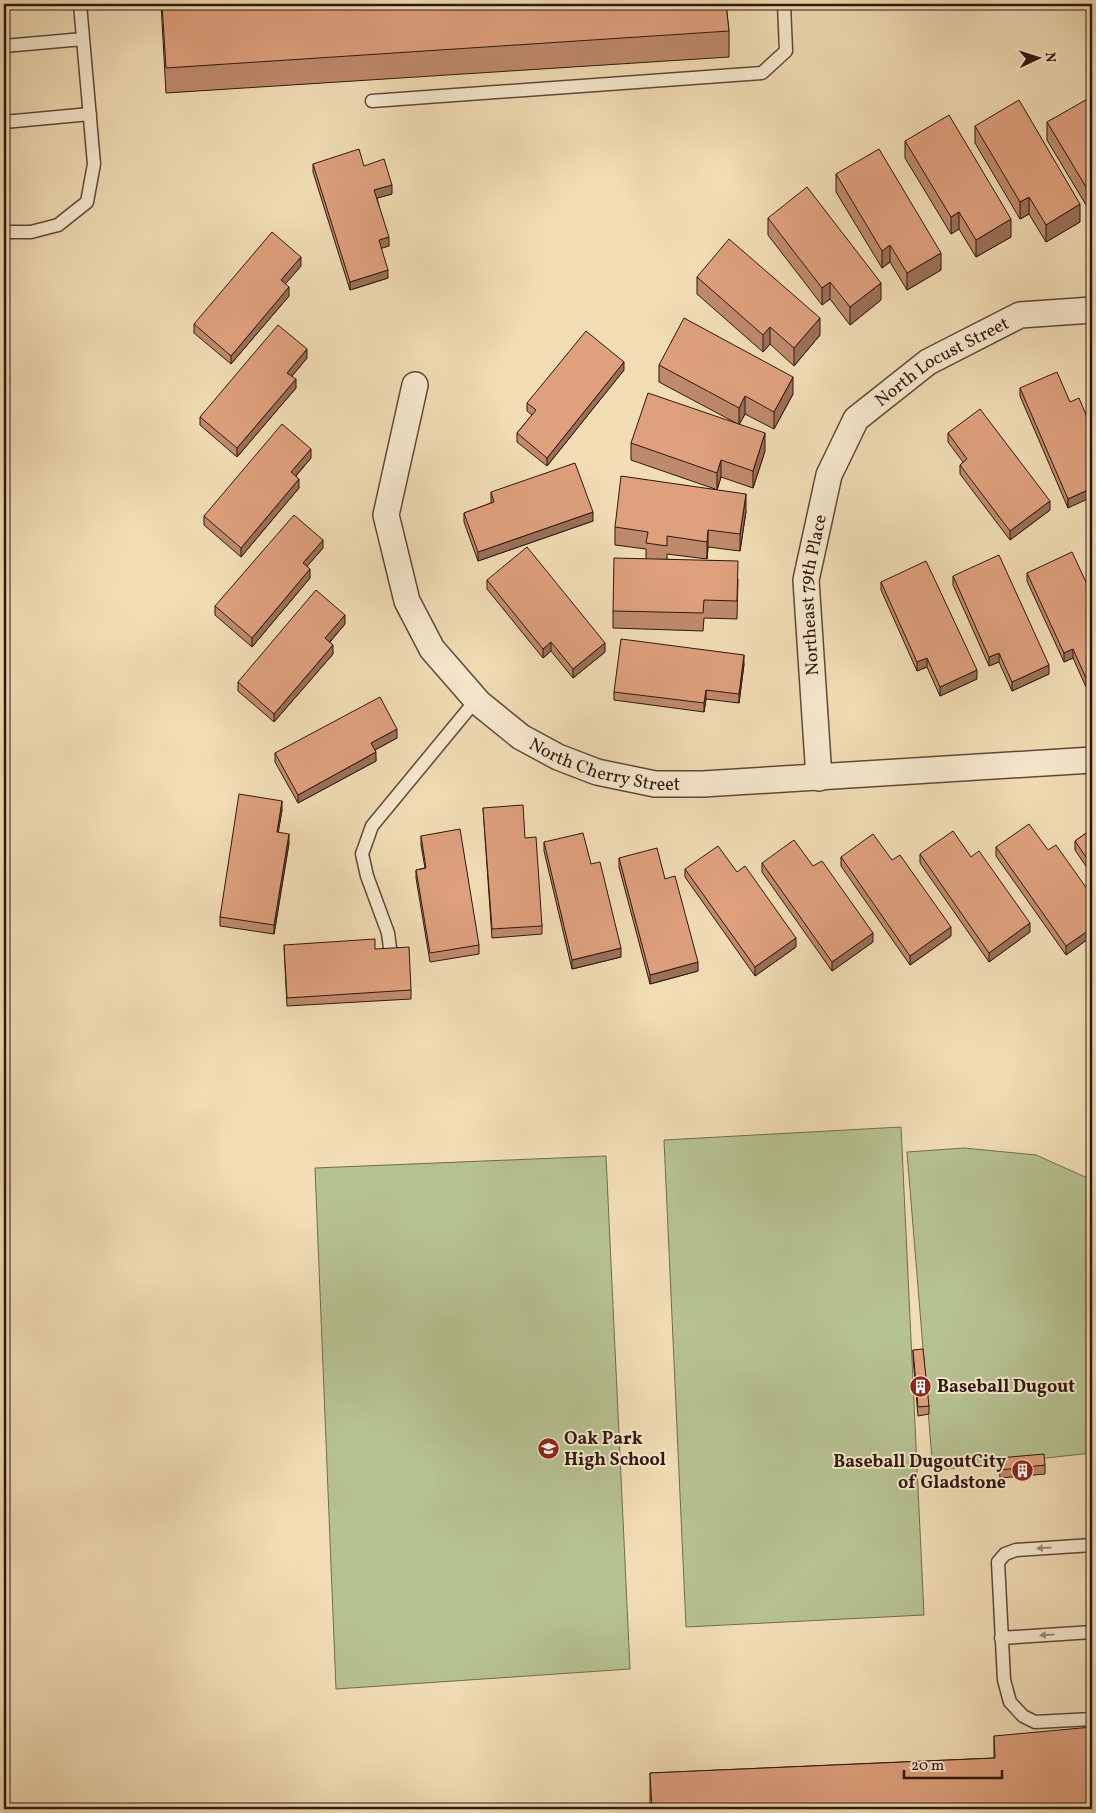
<svg xmlns="http://www.w3.org/2000/svg" width="1096" height="1813" viewBox="0 0 1096 1813" font-family="Vollkorn,serif">
  <style>
    .green { fill: #b6c190; stroke: #726c4f }
    .lines { fill: none; stroke-linecap: round; stroke-linejoin: round }
    .service-casing { stroke: #5f4838; stroke-width: 15 }
    .minor-casing { stroke: #5f4838; stroke-width: 28 }
    .service { stroke: #f6e8ce; stroke-width: 12 }
    .minor { stroke: #f6e8ce; stroke-width: 25 }
    .wall { fill: #bf8a6c; stroke: #2e170e }
    .shaded-wall { fill: #9b7058; stroke: #2e170e }
    .building { fill: #dea07d; stroke: #2e170e }
    .oneway { fill: #9c8a78 }
    .labels { text-anchor: middle; stroke-width: 4; stroke-linejoin: round; paint-order: stroke }
    .street-label { font-size: 18px; fill: #2e170e; stroke: #f6e8ce }
    .poi-label { font-size: 18px; font-weight: bold; fill: #2e170e; stroke: #f6e8ce; text-anchor: start }
  </style>
  <rect width="100%" height="100%" fill="#f1dcb4"/>
  <filter id="stains"><feTurbulence type="fractalNoise" baseFrequency=".004" numOctaves="4"/><feColorMatrix values="0 0 0 0 .2 0 0 0 0 .09 0 0 0 0 .02 0 0 0 .5 -.17"/></filter>
  <radialGradient id="worn" r=".72"><stop offset=".6" stop-color="#630" stop-opacity="0"/><stop offset="1" stop-color="#630" stop-opacity=".3"/></radialGradient>
  <path class="green" d="M 901,1127 L 924,1615 L 686,1627 L 664,1140 Z
    M 964,1148 L 1036,1155 L 1092,1180 L 1092,1453 L 946,1469 L 932,1459 L 907,1152 Z
    M 606,1156 L 630,1669 L 336,1689 L 315,1168 Z"/>
  <g class="lines">
    <defs>
      <path id="service" d="M 4,46 L 83,39
        M 372,101 L 762,73 L 786,51 L 784,4
        M 4,122 L 90,114
        M 4,232 L 31,232 L 58,225 L 87,202 L 94,164 L 80,4
        M 390,948 L 388,933 L 367,876 L 362,854 L 372,826 L 476,700
        M 1092,1545 L 1016,1550 L 1005,1554 L 998,1562 L 1004,1680 L 1010,1702 L 1023,1716 L 1035,1722 L 1092,1719
        M 1001,1638 L 1092,1632"/>
      <g id="minor">
        <path id="s1" d="M 415,385 L 386,515 L 407,601 L 432,649 L 479,703 L 521,737 L 558,757 L 597,772 L 655,784 L 703,784 L 1092,760"/>
        <path id="s2" d="M 819,778 L 806,580 L 829,475 L 856,419 L 928,362 L 1020,315 L 1092,310"/>
      </g>
    </defs>
    <use href="#service" class="service-casing"/>
    <use href="#minor" class="minor-casing"/>
    <use href="#service" class="service"/>
    <use href="#minor" class="minor"/>
  </g>
  <path class="wall" d="M 161,4 L 726,4 L 729,31 L 729,57 L 166,93 Z
    M 1092,99 L 1092,215 L 1047,140 L 1047,122 Z
    M 975,126 L 1080,222 L 1046,242 L 1029,214 L 1020,219 L 975,143 Z
    M 905,141 L 1011,237 L 976,257 L 959,229 L 951,234 L 905,158 Z
    M 313,164 L 364,166 L 392,194 L 377,198 L 389,246 L 381,248 L 388,278 L 350,290 L 313,172 Z
    M 836,174 L 941,270 L 907,290 L 890,262 L 882,268 L 836,192 Z
    M 768,218 L 881,300 L 850,325 L 830,299 L 822,305 L 768,235 Z
    M 301,266 L 285,284 L 289,296 L 231,364 L 194,333 L 194,324 Z
    M 697,277 L 820,335 L 794,366 L 770,344 L 763,352 L 697,294 Z
    M 307,358 L 292,376 L 296,388 L 237,457 L 200,425 L 200,417 Z
    M 659,365 L 793,394 L 774,429 L 745,414 L 739,424 L 765,451 L 753,488 L 721,477 L 717,490 L 746,511 L 740,551 L 708,547 L 707,559 L 667,554 L 667,559 L 738,579 L 737,619 L 704,618 L 703,631 L 613,628 L 613,611 L 646,559 L 646,549 L 615,545 L 615,527 L 715,489 L 631,460 L 631,443 L 736,423 L 659,382 Z
    M 624,370 L 547,466 L 517,442 L 517,433 L 532,415 L 527,411 L 527,403 Z
    M 1092,380 L 1092,401 L 1088,391 L 1088,382 Z
    M 1020,388 L 1070,402 L 1068,508 L 1020,396 Z
    M 948,433 L 1050,510 L 1010,540 L 960,474 L 960,465 L 963,462 L 948,442 Z
    M 311,458 L 296,476 L 299,488 L 241,557 L 204,525 L 204,516 Z
    M 491,492 L 593,521 L 478,561 L 464,522 L 464,513 L 491,503 Z
    M 323,548 L 307,566 L 310,578 L 252,647 L 215,615 L 215,606 Z
    M 1027,573 L 1092,595 L 1092,684 L 1086,687 L 1073,658 L 1064,662 L 1027,581 Z
    M 953,576 L 1049,674 L 1012,691 L 999,662 L 989,666 L 953,585 Z
    M 487,580 L 605,652 L 573,678 L 551,651 L 543,658 L 487,589 Z
    M 881,582 L 977,679 L 940,696 L 927,667 L 917,671 L 881,590 Z
    M 345,624 L 330,642 L 333,654 L 274,722 L 238,691 L 238,682 Z
    M 744,664 L 739,703 L 706,699 L 704,712 L 614,700 L 614,692 Z
    M 397,738 L 375,750 L 376,761 L 298,803 L 275,762 L 275,753 Z
    M 483,808 L 525,838 L 542,926 L 542,934 L 492,938 Z
    M 282,810 L 278,832 L 289,843 L 274,934 L 220,926 L 220,917 Z
    M 1092,829 L 1092,875 L 1075,850 L 1075,841 Z
    M 421,836 L 479,945 L 479,954 L 430,962 L 416,878 L 416,870 L 425,868 L 421,845 Z
    M 544,842 L 591,864 L 621,957 L 572,969 L 544,851 Z
    M 996,847 L 1048,850 L 1092,896 L 1092,936 L 1066,955 L 996,856 Z
    M 920,854 L 971,857 L 1030,932 L 989,962 L 920,863 Z
    M 841,857 L 892,860 L 951,936 L 910,965 L 841,866 Z
    M 619,858 L 665,879 L 698,971 L 650,984 L 619,867 Z
    M 762,863 L 873,942 L 832,971 L 762,872 Z
    M 685,869 L 737,872 L 796,947 L 755,976 L 685,877 Z
    M 284,945 L 411,990 L 411,999 L 287,1006 Z
    M 913,1350 L 929,1406 L 929,1414 L 918,1416 L 913,1358 Z
    M 999,1458 L 1045,1465 L 1045,1474 L 1000,1478 Z
    M 994,1736 L 1092,1809 L 650,1809 L 650,1773 L 994,1758 Z"/>
  <path class="shaded-wall" d="M 392,185 L 392,194 L 374,199 L 374,190 Z
    M 1029,197 L 1029,214 L 1020,219 L 1020,202 Z
    M 1080,204 L 1080,222 L 1046,242 L 1046,225 Z
    M 959,212 L 959,229 L 951,234 L 951,217 Z
    M 1011,219 L 1011,237 L 976,257 L 976,240 Z
    M 389,237 L 389,246 L 379,249 L 379,240 Z
    M 890,245 L 890,262 L 882,268 L 882,251 Z
    M 941,253 L 941,270 L 907,290 L 907,273 Z
    M 301,257 L 301,266 L 281,289 L 281,280 Z
    M 388,270 L 388,278 L 350,290 L 350,282 Z
    M 830,282 L 830,299 L 822,305 L 822,288 Z
    M 881,283 L 881,300 L 850,325 L 850,307 Z
    M 289,287 L 289,296 L 231,364 L 231,356 Z
    M 820,318 L 820,335 L 794,366 L 794,348 Z
    M 770,327 L 770,344 L 763,352 L 763,335 Z
    M 307,349 L 307,358 L 287,382 L 287,373 Z
    M 624,362 L 624,370 L 547,466 L 547,458 Z
    M 793,377 L 793,394 L 774,429 L 774,412 Z
    M 296,379 L 296,388 L 237,457 L 237,448 Z
    M 745,396 L 745,414 L 739,425 L 739,408 Z
    M 765,433 L 765,451 L 753,488 L 753,471 Z
    M 311,449 L 311,458 L 291,481 L 291,472 Z
    M 721,460 L 721,477 L 717,490 L 717,473 Z
    M 299,479 L 299,488 L 241,557 L 241,548 Z
    M 1092,488 L 1092,497 L 1068,508 L 1068,499 Z
    M 746,494 L 746,511 L 740,551 L 740,534 Z
    M 1050,501 L 1050,510 L 1010,540 L 1010,531 Z
    M 593,512 L 593,521 L 478,561 L 478,552 Z
    M 708,530 L 708,547 L 707,559 L 707,542 Z
    M 323,540 L 323,548 L 303,571 L 303,563 Z
    M 310,569 L 310,578 L 252,647 L 252,638 Z
    M 345,615 L 345,624 L 325,647 L 325,638 Z
    M 551,642 L 551,651 L 543,658 L 543,649 Z
    M 605,643 L 605,652 L 573,678 L 573,669 Z
    M 333,645 L 333,654 L 274,722 L 274,714 Z
    M 1073,649 L 1073,658 L 1064,662 L 1064,653 Z
    M 999,653 L 999,662 L 989,666 L 989,657 Z
    M 744,655 L 744,664 L 739,703 L 739,694 Z
    M 927,658 L 927,667 L 917,671 L 917,662 Z
    M 1049,665 L 1049,674 L 1012,691 L 1012,682 Z
    M 977,670 L 977,679 L 940,696 L 940,687 Z
    M 1092,676 L 1092,684 L 1086,687 L 1086,678 Z
    M 706,690 L 706,699 L 704,712 L 704,703 Z
    M 397,729 L 397,738 L 371,752 L 371,743 Z
    M 376,752 L 376,761 L 298,803 L 298,795 Z
    M 282,801 L 282,810 L 277,840 L 277,832 Z
    M 289,834 L 289,843 L 274,934 L 274,925 Z
    M 1030,923 L 1030,932 L 989,962 L 989,953 Z
    M 951,927 L 951,936 L 910,965 L 910,956 Z
    M 1092,928 L 1092,936 L 1066,955 L 1066,946 Z
    M 873,933 L 873,942 L 832,971 L 832,962 Z
    M 796,938 L 796,947 L 755,976 L 755,967 Z
    M 621,948 L 621,957 L 572,969 L 572,960 Z
    M 698,962 L 698,971 L 650,984 L 650,975 Z"/>
  <path class="building" d="M 162,4 L 726,4 L 729,31 L 166,68 Z
    M 1091,97 L 1092,99 L 1092,197 L 1047,122 Z
    M 1019,100 L 1080,204 L 1046,225 L 1029,197 L 1020,202 L 975,126 Z
    M 949,115 L 1011,219 L 976,240 L 959,212 L 951,217 L 905,141 Z
    M 359,149 L 364,166 L 384,159 L 392,185 L 374,190 L 389,237 L 379,240 L 388,270 L 350,282 L 313,164 Z
    M 879,149 L 941,253 L 907,273 L 890,245 L 882,251 L 836,174 Z
    M 807,187 L 881,283 L 850,307 L 830,282 L 822,288 L 768,218 Z
    M 272,232 L 301,257 L 281,280 L 289,287 L 231,356 L 194,324 Z
    M 729,239 L 820,318 L 794,348 L 770,327 L 763,335 L 697,277 Z
    M 684,318 L 793,377 L 774,412 L 745,396 L 739,408 L 659,365 Z
    M 278,325 L 307,349 L 287,373 L 296,379 L 237,448 L 200,417 Z
    M 586,331 L 624,362 L 547,458 L 517,433 L 536,410 L 527,403 Z
    M 1057,372 L 1070,402 L 1079,398 L 1092,429 L 1092,488 L 1068,499 L 1020,388 Z
    M 1092,380 L 1092,392 L 1088,382 Z
    M 648,393 L 765,433 L 753,471 L 721,460 L 717,473 L 631,443 Z
    M 980,409 L 1050,501 L 1010,531 L 960,465 L 967,459 L 948,433 Z
    M 282,424 L 311,449 L 291,472 L 299,479 L 241,548 L 204,516 Z
    M 575,463 L 593,512 L 478,552 L 464,513 L 494,502 L 491,492 Z
    M 621,476 L 746,494 L 740,534 L 708,530 L 707,542 L 667,536 L 667,546 L 646,543 L 648,532 L 615,527 Z
    M 294,515 L 323,540 L 303,563 L 310,569 L 252,638 L 215,606 Z
    M 527,547 L 605,643 L 573,669 L 551,642 L 543,649 L 487,580 Z
    M 1072,552 L 1092,595 L 1092,676 L 1086,678 L 1073,649 L 1064,653 L 1027,573 Z
    M 999,555 L 1049,665 L 1012,682 L 999,653 L 989,657 L 953,576 Z
    M 614,558 L 738,561 L 737,601 L 704,600 L 703,613 L 613,611 Z
    M 926,561 L 977,670 L 940,687 L 927,658 L 917,662 L 881,582 Z
    M 316,590 L 345,615 L 325,638 L 333,645 L 274,714 L 238,682 Z
    M 621,639 L 744,655 L 739,694 L 706,690 L 704,703 L 614,692 Z
    M 380,697 L 397,729 L 371,743 L 376,752 L 298,795 L 275,753 Z
    M 239,794 L 282,801 L 277,832 L 289,834 L 274,925 L 220,917 Z
    M 523,805 L 525,838 L 536,837 L 542,926 L 492,929 L 483,808 Z
    M 1029,824 L 1048,850 L 1056,845 L 1092,896 L 1092,928 L 1066,946 L 996,847 Z
    M 460,829 L 479,945 L 430,953 L 416,870 L 426,868 L 421,836 Z
    M 1092,829 L 1092,866 L 1075,841 Z
    M 953,831 L 971,857 L 979,851 L 1030,923 L 989,953 L 920,854 Z
    M 583,833 L 591,864 L 600,862 L 621,948 L 572,960 L 544,842 Z
    M 873,834 L 892,860 L 900,855 L 951,927 L 910,956 L 841,857 Z
    M 794,840 L 813,866 L 822,861 L 873,933 L 832,962 L 762,863 Z
    M 718,846 L 737,872 L 745,866 L 796,938 L 755,967 L 685,869 Z
    M 657,848 L 665,879 L 675,876 L 698,962 L 650,975 L 619,858 Z
    M 375,939 L 375,949 L 409,947 L 411,990 L 287,998 L 284,945 Z
    M 923,1349 L 929,1406 L 918,1407 L 913,1350 Z
    M 1044,1454 L 1045,1465 L 1000,1470 L 999,1458 Z
    M 1092,1727 L 1092,1809 L 652,1809 L 650,1773 L 995,1758 L 994,1736 Z"/>
  <defs><path id="oneway-solid" d="M-6-.8H1V-3.2L6.5 0L1 3.2V.8H-6Z" transform="scale(1.25)"/></defs>
  <g class="oneway">
    <use href="#oneway-solid" transform="translate(1044 1548) rotate(176)"/>
    <use href="#oneway-solid" transform="translate(1047 1635) rotate(176)"/>
  </g>
  <defs>
    <symbol id="building-disc" viewBox="-11 -11 22 22"><circle r="9.5" fill="#8f2418" stroke="#f6e8ce"/><path d="M-4-6H4V6H1V3H-1V6H-4ZM-2.5-4.3h1.7v1.8h-1.7ZM.8-4.3h1.7v1.8H.8ZM-2.5-1h1.7V.8h-1.7ZM.8-1h1.7V.8H.8Z" fill="#fff"/></symbol>
    <symbol id="school-disc" viewBox="-11 -11 22 22"><circle r="9.5" fill="#8f2418" stroke="#f6e8ce"/><path d="M0-5L7-2L0 1L-7-2ZM-4 1L0 2.5L4 1V4Q0 6-4 4Z" fill="#fff"/></symbol>
  </defs>
  <g fill-rule="evenodd">
    <use href="#building-disc" x="908" y="1374" width="25" height="25"/>
    <use href="#school-disc" x="536" y="1436" width="25" height="25"/>
    <use href="#building-disc" x="1010" y="1458" width="25" height="25"/>
  </g>
  <g class="labels">
    <g class="street-label">
      <text dy="6" stroke="none"><textPath href="#s2" startOffset="472">North Locust Street</textPath></text>
      <text dy="6" stroke="none"><textPath href="#s2" startOffset="184">Northeast 79th Place</textPath></text>
      <text dy="6" stroke="none"><textPath href="#s1" startOffset="491">North Cherry Street</textPath></text>
    </g>
    <g class="poi-label">
      <text x="937" y="1392">Baseball Dugout</text>
      <text x="564" y="1444">Oak Park<tspan x="564" dy="21">High School</tspan></text>
      <text x="1006" y="1467" text-anchor="end">Baseball DugoutCity<tspan x="1006" dy="21">of Gladstone</tspan></text>
    </g>
  </g>
  <rect width="1096" height="1813" fill="none" stroke="#f1dcb4" stroke-width="20"/>
  <rect x="5" y="5" width="1086" height="1803" fill="none" stroke="#2e170e" stroke-width="2.5"/>
  <rect x="10" y="10" width="1076" height="1793" fill="none" stroke="#2e170e"/>
  <g transform="translate(1038 58) rotate(86)" stroke="#f6e8ce" stroke-width="4" paint-order="stroke">
  <path d="M0-4L9 19L0 12L-9 19Z" fill="#2e170e"/>
  <text y="-8" font-size="14" font-weight="bold" text-anchor="middle" fill="#2e170e">N</text>
  </g>
  <path d="M904 1770v8h98v-8" fill="none" stroke="#2e170e" stroke-width="2.5"/>
  <text x="911" y="1770" font-size="15" fill="#2e170e" stroke="#f6e8ce" stroke-width="4" paint-order="stroke">20 m</text>
  <rect width="100%" height="100%" filter="url(#stains)"/>
  <rect width="100%" height="100%" fill="url(#worn)"/>
</svg>
